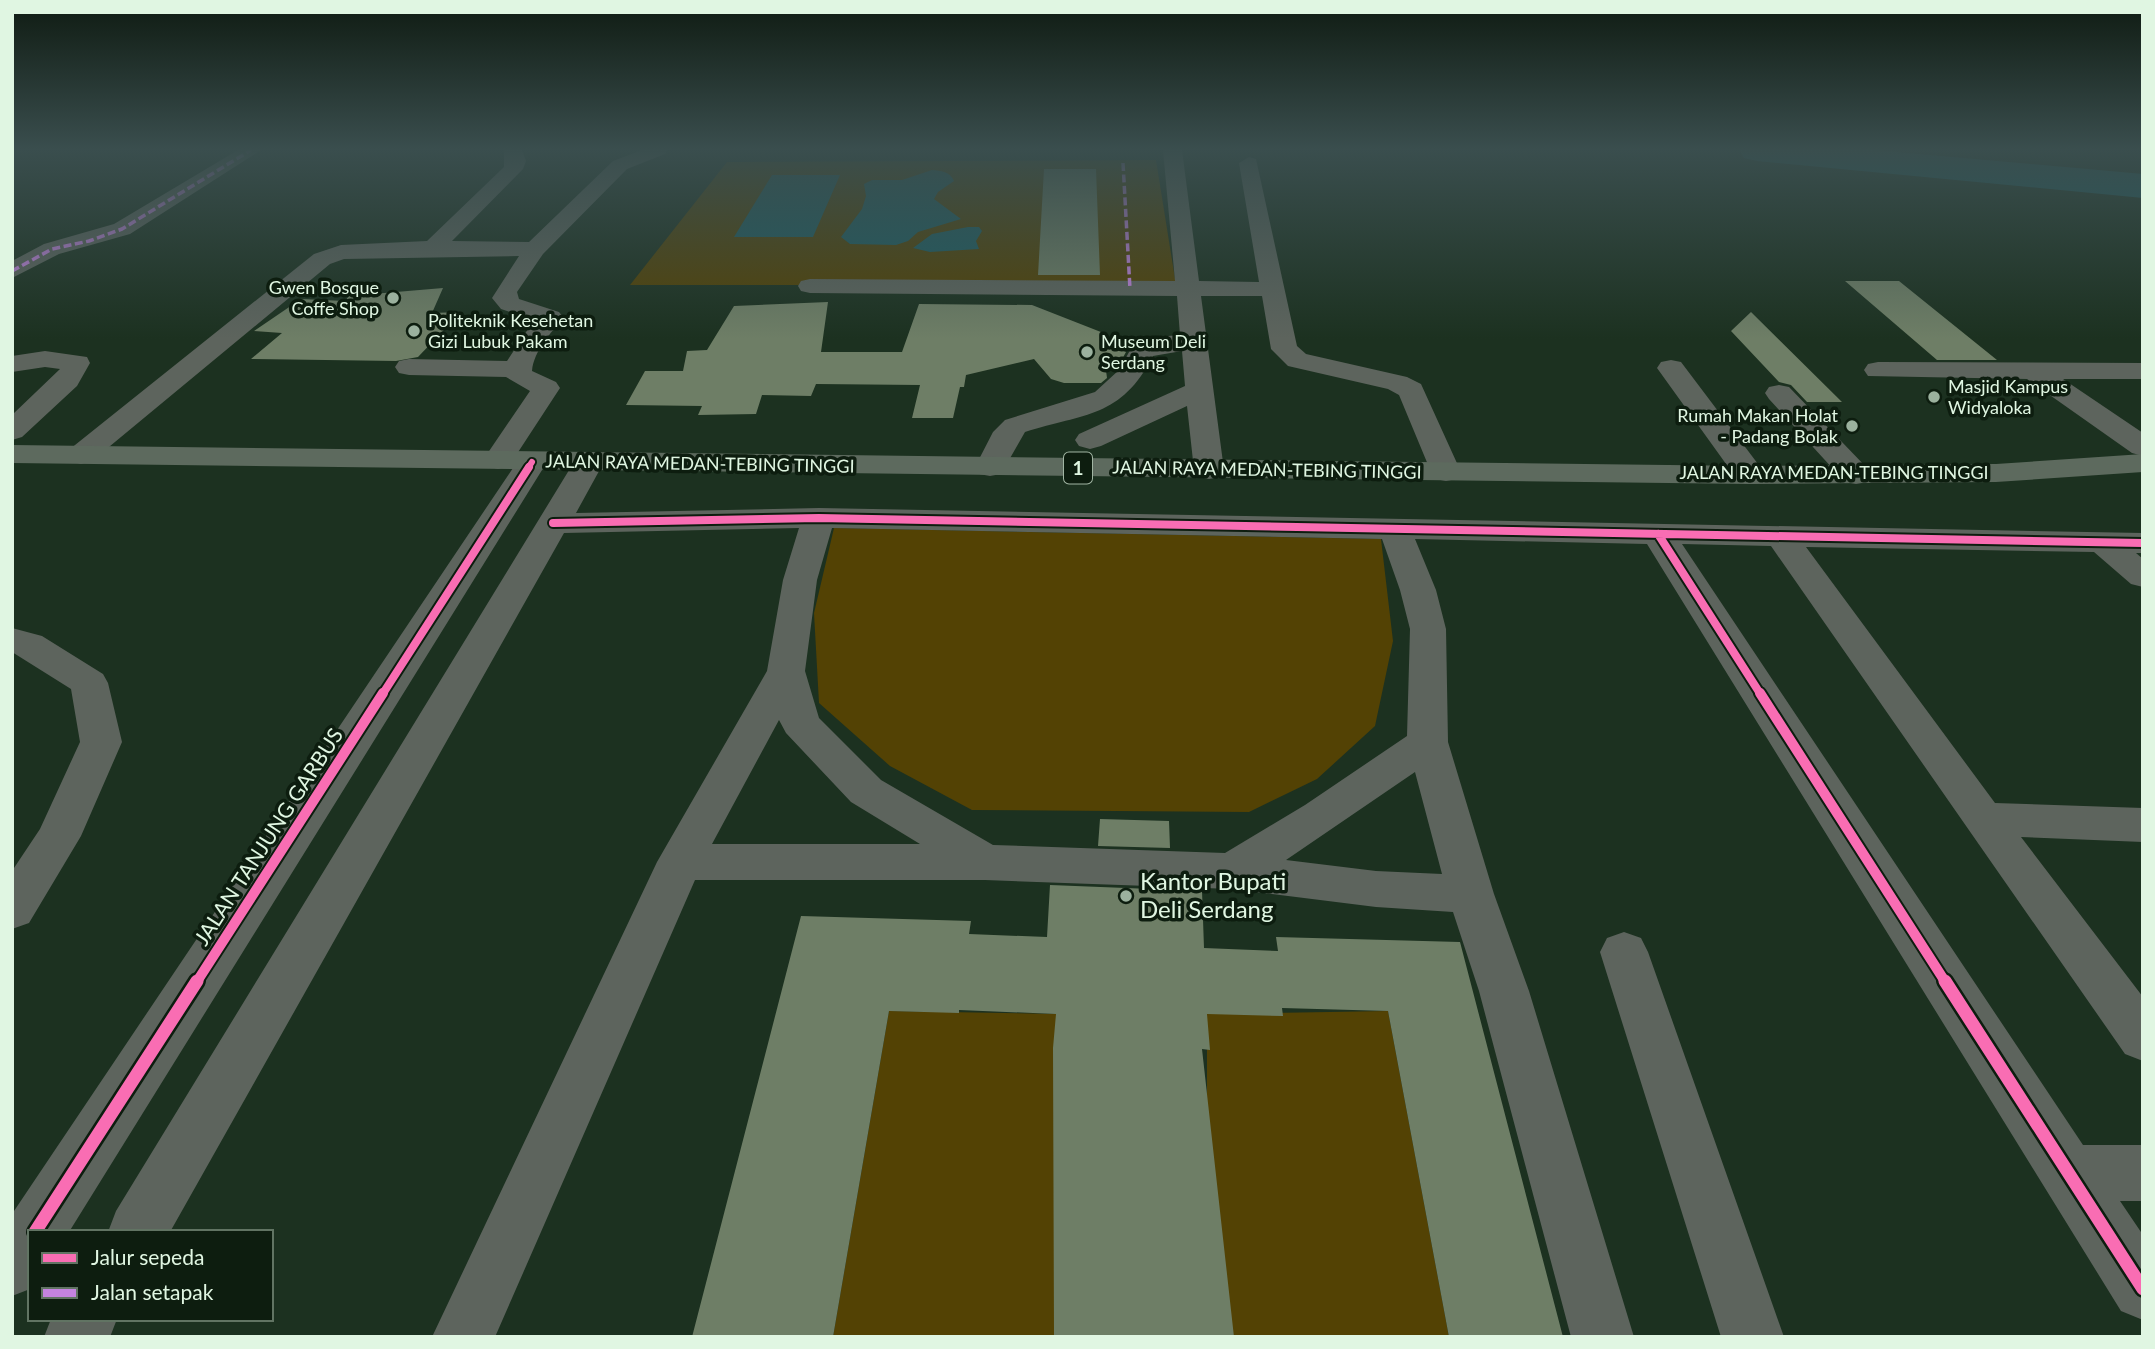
<svg xmlns="http://www.w3.org/2000/svg" width="2155" height="1349" viewBox="0 0 2155 1349" font-family="Lato,sans-serif">
  <style>
    .green { fill: #534204 }
    .water { fill: #1d5d63 }
    .lines { fill: none; stroke-linecap: round; stroke-linejoin: round }
    .river { fill: #1d5d63; fill-rule: evenodd }
    .building { fill: #6e7e66 }
    .minor { fill: #5d645d; fill-rule: evenodd }
    .highway { fill: #5d6a5e; fill-rule: evenodd }
    .quiet { stroke: #c483df; stroke-width: 3.5; stroke-dasharray: 8 3.5; stroke-linecap: butt }
    .cycleway-far3-casing { stroke: #0d1d0f; stroke-width: 10 }
    .cycleway-far2-casing { stroke: #0d1d0f; stroke-width: 12 }
    .cycleway-far1-casing { stroke: #0d1d0f; stroke-width: 14 }
    .cycleway-casing { stroke: #0d1d0f; stroke-width: 18 }
    .cycleway-far3 { stroke: #f96db3; stroke-width: 6 }
    .cycleway-far2 { stroke: #f96db3; stroke-width: 8 }
    .cycleway-far1 { stroke: #f96db3; stroke-width: 10 }
    .cycleway { stroke: #f96db3; stroke-width: 13 }
    .poi-dot { fill: #9bb19e; stroke: #0d1d0f; stroke-width: 2.5 }
    .labels { text-anchor: middle; stroke-width: 7; stroke-linejoin: round; paint-order: stroke }
    .far-poi-label { font-size: 18px; fill: #e0f6e2; stroke: #0d1d0f; text-anchor: start }
    .far-street-label { font-size: 18px; fill: #e0f6e2; stroke: #0d1d0f }
    .shield { fill: #0d1d0f; stroke: #a1b5a3; stroke-width: 2 }
    .shield-label { font-size: 19px; font-weight: bold; fill: #e0f6e2 }
    .street-label { font-size: 21px; fill: #e0f6e2; stroke: #0d1d0f }
    .near-poi-label { font-size: 24px; fill: #e0f6e2; stroke: #0d1d0f; text-anchor: start }
  </style>
  <rect width="100%" height="100%" fill="#1c3120"/>
  <path class="green" d="M 1156,160 L 1176,285 L 630,285 L 727,162 Z
    M 834,528 L 1381,539 L 1393,641 L 1375,726 L 1317,779 L 1249,812 L 972,810 L 890,766 L 819,703 L 814,613 Z
    M 889,1011 L 1056,1014 L 1056,1337 L 833,1337 Z
    M 1388,1011 L 1449,1337 L 1207,1337 L 1207,1014 Z"/>
  <path class="water" d="M 932,170 C 941,171 950,171 954,181 L 938,192 L 934,199 L 961,219 L 918,232 L 908,241 L 896,245 L 850,244 L 841,237 L 862,209 L 866,196 L 864,184 L 872,180 L 902,180 Z
    M 772,175 L 840,175 L 813,237 L 734,237 Z
    M 968,227 L 979,227 L 982,231 L 976,241 L 979,249 L 930,252 L 913,248 L 932,234 Z"/>
  <g class="lines">
    <path class="river" d="M 1739,150 L 1874,150 L 2143,174 L 2143,198 L 1757,161 L 1744,158 Z"/>
  </g>
  <path class="building" d="M 1044,169 L 1096,169 L 1100,275 L 1038,275 Z
    M 1845,281 L 1899,281 L 1997,360 L 1937,360 Z
    M 443,288 L 432,313 L 461,312 L 418,357 L 396,361 L 251,359 L 282,333 L 254,331 L 301,299 L 345,301 L 349,296 Z
    M 828,302 L 821,352 L 902,352 L 919,304 L 1032,305 L 1106,334 L 1126,352 L 1120,363 L 1105,363 L 1107,378 L 1101,383 L 1064,383 L 1051,379 L 1034,359 L 966,375 L 964,387 L 960,387 L 953,418 L 912,418 L 920,385 L 816,384 L 811,396 L 762,395 L 756,414 L 698,415 L 702,406 L 626,405 L 645,371 L 683,371 L 687,351 L 707,350 L 734,306 Z
    M 1751,312 L 1842,402 L 1807,402 L 1791,385 L 1779,382 L 1731,331 Z
    M 1100,819 L 1169,821 L 1170,848 L 1098,846 Z
    M 1050,885 L 1202,891 L 1204,948 L 1278,951 L 1276,937 L 1460,942 L 1563,1337 L 1449,1337 L 1388,1011 L 1282,1008 L 1283,1016 L 1207,1014 L 1210,1050 L 1202,1049 L 1234,1337 L 1054,1337 L 1053,1048 L 1056,1014 L 959,1010 L 959,1013 L 889,1011 L 833,1337 L 692,1337 L 801,916 L 971,921 L 969,934 L 1047,937 Z"/>
  <g class="lines">
    <path class="minor" d="M 238,150 L 261,150 L 130,234 L 59,254 L 12,278 L 12,261 L 44,244 L 114,224 Z
      M 504,150 L 522,150 L 526,161 L 523,169 L 452,241 L 529,242 L 613,161 L 642,150 L 668,150 L 665,154 L 627,169 L 543,254 L 517,292 L 519,299 L 559,312 L 563,317 C 551,334 534,350 532,371 L 556,382 L 560,388 L 509,466 L 498,469 L 487,466 L 483,460 L 530,391 L 506,377 L 409,375 L 399,373 L 395,367 L 399,361 L 409,359 L 507,361 L 534,320 L 501,309 L 492,298 L 519,256 L 344,259 L 330,264 L 92,461 L 81,464 L 70,461 L 66,455 L 70,449 L 314,254 L 341,245 L 427,241 L 504,167 Z
      M 1163,150 L 1182,150 L 1199,281 L 1259,282 L 1239,163 L 1249,157 L 1256,159 L 1297,346 L 1306,354 L 1407,377 L 1421,384 L 1461,472 L 1457,479 L 1446,481 L 1435,479 L 1431,472 L 1399,395 L 1388,389 L 1288,366 L 1271,349 L 1262,296 L 1201,296 L 1224,470 L 1220,477 L 1209,479 L 1198,477 L 1194,470 L 1187,406 L 1101,446 L 1090,449 L 1079,446 L 1075,440 L 1079,434 L 1185,386 L 1182,351 L 1153,356 C 1121,418 1085,413 1025,432 L 1001,474 L 990,476 L 979,474 L 975,467 L 993,432 L 1005,420 L 1095,392 L 1119,370 L 1133,345 L 1156,337 L 1180,335 L 1177,296 L 810,293 L 801,291 L 798,286 L 801,281 L 810,279 L 1175,281 Z
      M 45,351 L 87,357 L 90,363 L 77,386 L 22,437 L 12,440 L 12,415 L 60,369 L 45,367 L 12,372 L 12,356 Z
      M 1671,360 L 1681,362 L 1761,468 L 1766,475 L 1761,482 L 1750,484 L 1739,482 L 1657,368 L 1661,362 Z
      M 1878,362 L 2143,363 L 2143,379 L 2063,379 L 2143,433 L 2143,456 L 2132,453 L 2027,379 L 1868,376 L 1864,370 L 1868,364 Z
      M 1779,385 L 1789,387 L 1867,468 L 1872,475 L 1867,482 L 1856,484 L 1845,482 L 1769,399 L 1765,393 L 1769,387 Z
      M 532,453 L 543,456 L 547,462 L 69,1232 L 30,1232 L 30,1289 L 12,1296 L 14,1211 L 517,462 L 521,456 Z
      M 589,453 L 600,456 L 604,462 L 576,513 L 819,508 L 2143,533 L 2143,553 L 2136,553 L 2143,559 L 2143,587 L 2131,584 L 2094,552 L 1806,547 L 1995,803 L 2143,808 L 2143,842 L 2021,837 L 2143,997 L 2143,1061 L 2125,1054 L 1771,546 L 1682,544 L 2083,1145 L 2143,1145 L 2143,1201 L 2120,1201 L 2143,1235 L 2143,1320 L 2121,1311 L 1647,544 L 1415,539 L 1436,590 L 1446,629 L 1448,742 L 1494,894 L 1529,991 L 1634,1337 L 1571,1337 L 1479,991 L 1453,912 L 1376,907 L 1232,889 L 985,880 L 695,880 L 495,1337 L 432,1337 L 657,862 L 767,671 L 783,580 L 799,528 L 564,533 L 170,1232 L 108,1232 L 116,1211 L 574,462 L 578,456 ZM 832,528 L 1382,539 L 1400,590 L 1410,629 L 1407,736 L 1305,805 L 1225,853 L 993,845 L 881,780 L 819,718 L 805,671 L 817,580 ZM 779,720 L 786,733 L 851,802 L 920,844 L 712,844 ZM 1415,772 L 1442,874 L 1376,871 L 1286,860 Z
      M 12,628 L 42,636 L 103,674 L 108,683 L 122,742 L 81,836 L 29,923 L 12,929 L 12,871 L 40,829 L 80,742 L 71,689 L 12,652 Z
      M 1624,932 L 1641,938 L 1648,952 L 1784,1337 L 1721,1337 L 1600,952 L 1607,938 Z
      M 51,1319 L 117,1319 L 110,1337 L 44,1337 Z"/>
    <path class="highway" d="M 12,445 L 1750,466 L 1996,464 L 2143,454 L 2143,472 L 1996,482 L 1750,484 L 12,463 Z"/>
    <path class="quiet" d="M 1123,163 L 1130,289
      M 12,271 L 52,249 L 89,241 L 122,229 L 251,150"/>
    <defs>
      <path id="cycleway-far3" d="M 528,468 L 532,462"/>
      <path id="cycleway-far2" d="M 553,523 L 819,518 L 2143,543
        M 1658,534 L 1761,695
        M 382,695 L 529,467"/>
      <path id="cycleway-far1" d="M 1760,693 L 1946,983
        M 196,983 L 383,693"/>
      <path id="cycleway" d="M 1945,981 L 2143,1289
        M 35,1232 L 197,981"/>
    </defs>
    <use href="#cycleway-far3" class="cycleway-far3-casing"/>
    <use href="#cycleway-far2" class="cycleway-far2-casing"/>
    <use href="#cycleway-far1" class="cycleway-far1-casing"/>
    <use href="#cycleway" class="cycleway-casing"/>
    <use href="#cycleway-far3" class="cycleway-far3"/>
    <use href="#cycleway-far2" class="cycleway-far2"/>
    <use href="#cycleway-far1" class="cycleway-far1"/>
    <use href="#cycleway" class="cycleway"/>
  </g>
  <linearGradient id="sky" x2="0" y2="1"><stop stop-color="#0f1b12"/><stop offset="0.44" stop-color="#3a4e4e"/><stop offset="1" stop-color="#3a4e4e" stop-opacity="0"/></linearGradient>
  <rect width="2155" height="339" fill="url(#sky)"/>
  <g class="poi-dot">
    <circle cx="393" cy="298" r="7"/>
    <circle cx="414" cy="331" r="7"/>
    <circle cx="1087" cy="352" r="7"/>
    <circle cx="1934" cy="397" r="7"/>
    <circle cx="1852" cy="426" r="7"/>
    <circle cx="1126" cy="896" r="7"/>
  </g>
  <g class="labels">
    <g class="far-poi-label">
      <text x="379" y="294" text-anchor="end">Gwen Bosque<tspan x="379" dy="21">Coffe Shop</tspan></text>
      <text x="428" y="327">Politeknik Kesehetan<tspan x="428" dy="21">Gizi Lubuk Pakam</tspan></text>
      <text x="1101" y="348">Museum Deli<tspan x="1101" dy="21">Serdang</tspan></text>
      <text x="1948" y="393">Masjid Kampus<tspan x="1948" dy="21">Widyaloka</tspan></text>
      <text x="1838" y="422" text-anchor="end">Rumah Makan Holat<tspan x="1838" dy="21">- Padang Bolak</tspan></text>
    </g>
    <g class="far-street-label">
      <text transform="translate(700 464) rotate(1)" y="6">JALAN RAYA MEDAN-TEBING TINGGI</text>
      <text transform="translate(1267 470) rotate(1)" y="6">JALAN RAYA MEDAN-TEBING TINGGI</text>
      <text x="1834" y="479">JALAN RAYA MEDAN-TEBING TINGGI</text>
    </g>
    <rect class="shield" x="1064" y="452.5" width="28" height="31" rx="5"/>
    <g class="shield-label">
      <text x="1078" y="475">1</text>
    </g>
    <g class="street-label">
      <text transform="translate(269 837) rotate(-57)" y="7">JALAN TANJUNG GARBUS</text>
    </g>
    <g class="near-poi-label">
      <text x="1140" y="890">Kantor Bupati<tspan x="1140" dy="28">Deli Serdang</tspan></text>
    </g>
  </g>
  <rect width="2155" height="1349" fill="none" stroke="#e0f6e2" stroke-width="28"/>
  <rect x="28" y="1230" width="245" height="91" fill="#0d1d0f" stroke="#617463" stroke-width="2"/>
  <rect x="42" y="1253" width="35" height="10" fill="#f96db3" stroke="#617463" stroke-width="2"/>
  <text x="91" y="1265" font-size="21" fill="#e0f6e2">Jalur sepeda</text>
  <rect x="42" y="1288" width="35" height="10" fill="#c483df" stroke="#617463" stroke-width="2"/>
  <text x="91" y="1300" font-size="21" fill="#e0f6e2">Jalan setapak</text>
</svg>
